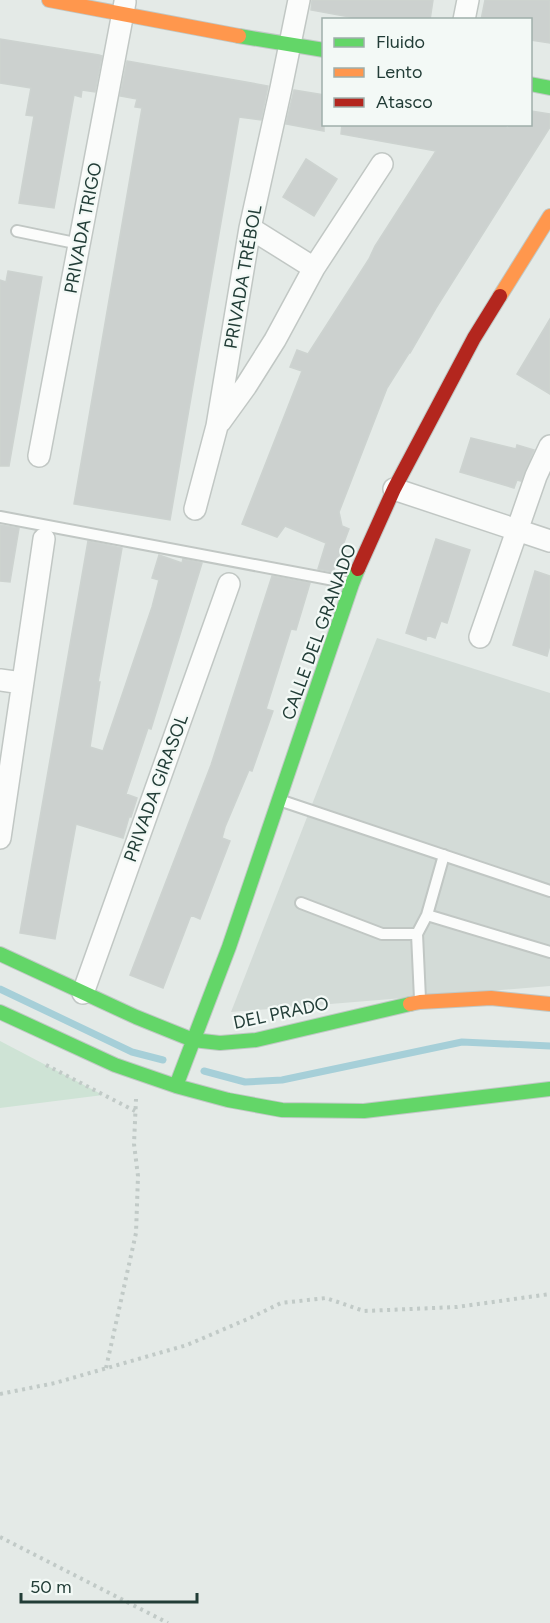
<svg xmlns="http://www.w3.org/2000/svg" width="550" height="1623" viewBox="0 0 550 1623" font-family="Figtree,sans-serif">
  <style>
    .built { fill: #d3dbd7 }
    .green { fill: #cee3d5 }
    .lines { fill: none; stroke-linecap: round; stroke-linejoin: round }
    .stream { stroke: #a6cfd8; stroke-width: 7 }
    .building { fill: #ccd1cf; stroke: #cdd3d0; stroke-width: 1.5 }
    .lane-casing { stroke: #c1c7c4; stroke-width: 14 }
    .street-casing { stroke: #c1c7c4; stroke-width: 24 }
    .fast-casing { stroke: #c0c8c5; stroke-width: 16 }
    .slow-casing { stroke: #c0c8c5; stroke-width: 16 }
    .jam-casing { stroke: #c0c8c5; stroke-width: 16 }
    .path { stroke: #c1cac7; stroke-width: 4; stroke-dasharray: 3 4.5; stroke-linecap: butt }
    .lane { stroke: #fbfcfb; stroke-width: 10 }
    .street { stroke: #fbfcfb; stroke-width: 21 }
    .fast { stroke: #63d668; stroke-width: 14 }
    .slow { stroke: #ff974d; stroke-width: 14 }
    .jam { stroke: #b3261e; stroke-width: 14 }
    .labels { text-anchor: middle; stroke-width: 4.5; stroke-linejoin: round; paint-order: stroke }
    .street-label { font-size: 18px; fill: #223d37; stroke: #f3f9f6 }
  </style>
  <rect width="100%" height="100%" fill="#e4eae7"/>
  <path class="built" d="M 377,638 L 550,693 L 550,986 L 231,1012 Z"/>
  <path class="green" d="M 0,1041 L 103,1095 L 0,1108 Z"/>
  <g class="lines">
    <path class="stream" d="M 0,989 L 132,1052 L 163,1060
      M 204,1071 L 245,1082 L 282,1080 L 462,1042 L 550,1046"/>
  </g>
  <path class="building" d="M 312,0 L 433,0 L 430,20 L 366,20 L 311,10 Z
    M 485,0 L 550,0 L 550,43 L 531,40 L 531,20 L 481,20 Z
    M 0,39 L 99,55 L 102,56 L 95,92 L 82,90 L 81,97 L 74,95 L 54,208 L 19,203 L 34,116 L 26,115 L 31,88 L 0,83 Z
    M 127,61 L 268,86 L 261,120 L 239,117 L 170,520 L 74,504 L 142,108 L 135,107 L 137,99 L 120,96 Z
    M 294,90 L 324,95 L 324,131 L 286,124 Z
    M 531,111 L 550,114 L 550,127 L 436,308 L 410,353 L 409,353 L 387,388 L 339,512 L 342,526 L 349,529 L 333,572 L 318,569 L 326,543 L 285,526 L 277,537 L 242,524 L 302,371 L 290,367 L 297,350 L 308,354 L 369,259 L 375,246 L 436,151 L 341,134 L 342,124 L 502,124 L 508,128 L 510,124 L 531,124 Z
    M 306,159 L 337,179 L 314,216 L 283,197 Z
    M 8,271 L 42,277 L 9,466 L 0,466 L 0,280 L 6,282 Z
    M 550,319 L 550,394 L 517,374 Z
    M 471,438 L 516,449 L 517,445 L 534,450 L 521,481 L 517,480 L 514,488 L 460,472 Z
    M 0,525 L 19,528 L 10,582 L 0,581 Z
    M 436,539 L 470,550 L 447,623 L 441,621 L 435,638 L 427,635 L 426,640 L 406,633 Z
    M 88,541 L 122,548 L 98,682 L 100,682 L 90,747 L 103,751 L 152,607 L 159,580 L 152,578 L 159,555 L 182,563 L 183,559 L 202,563 L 151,729 L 148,728 L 126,794 L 137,798 L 131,817 L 129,817 L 123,838 L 76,824 L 55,939 L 20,933 Z
    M 535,571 L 550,576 L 550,645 L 547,656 L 513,645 Z
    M 272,576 L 310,583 L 296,630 L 291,629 L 266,709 L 273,711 L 252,771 L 249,770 L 225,827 L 222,838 L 230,841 L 200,919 L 191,915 L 163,988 L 130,975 L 211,765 Z"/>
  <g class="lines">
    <defs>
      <path id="lane" d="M 17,231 L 80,244
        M 0,517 L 350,583
        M 279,800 L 550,891
        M 301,903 L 382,934 L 417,934 L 427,915 L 444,855
        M 427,915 L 550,952
        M 417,934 L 420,999"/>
      <path id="street" d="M 464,20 L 468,0
        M 250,228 L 314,268
        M 220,422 L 246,386 L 275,340 L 314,268 L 382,164
        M 39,456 L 125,2
        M 394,489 L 550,541
        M 195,509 L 217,426 L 250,228 L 281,88 L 299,0
        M 480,637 L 536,476 L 550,446
        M 0,680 L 22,683
        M 0,838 L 44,539
        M 83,993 L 229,584"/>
      <path id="fast" d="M 239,36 L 324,50
        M 530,84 L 550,88
        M 0,954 L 136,1017 L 193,1040 L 220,1043 L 256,1040 L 410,1004
        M 0,1012 L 115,1065 L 176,1086 L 228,1100 L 282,1110 L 364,1111 L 550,1089
        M 176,1086 L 229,947 L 352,584 L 358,569"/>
      <path id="slow" d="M 49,0 L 239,36
        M 500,296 L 550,216
        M 410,1004 L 420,1002 L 491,998 L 550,1004"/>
      <path id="jam" d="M 358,569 L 394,489 L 474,338 L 500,296"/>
    </defs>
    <use href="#lane" class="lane-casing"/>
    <use href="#street" class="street-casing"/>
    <use href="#fast" class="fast-casing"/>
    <use href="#slow" class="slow-casing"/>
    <use href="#jam" class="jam-casing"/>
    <path class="path" d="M 46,1065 L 135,1111
      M 106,1368 L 136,1233 L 138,1176 L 134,1144 L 136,1099
      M 0,1394 L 55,1383 L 187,1345 L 250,1318 L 281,1303 L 326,1298 L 364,1311 L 457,1307 L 550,1294
      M 0,1537 L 168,1623"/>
    <use href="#lane" class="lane"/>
    <use href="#street" class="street"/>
    <use href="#fast" class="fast"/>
    <use href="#slow" class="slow"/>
    <use href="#jam" class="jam"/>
  </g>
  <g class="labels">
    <g class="street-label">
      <text transform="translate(83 228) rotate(-79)" y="6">PRIVADA TRIGO</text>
      <text transform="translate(243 277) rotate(-80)" y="6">PRIVADA TRÉBOL</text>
      <text transform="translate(319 632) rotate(-70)" y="6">CALLE DEL GRANADO</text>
      <text transform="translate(156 788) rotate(-70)" y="6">PRIVADA GIRASOL</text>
      <text transform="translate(281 1013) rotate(-12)" y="6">DEL PRADO</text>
    </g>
  </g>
  <rect x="322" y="18" width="210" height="108" fill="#f3f9f6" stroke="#9faeaa" stroke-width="1.5"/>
  <rect x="334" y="38" width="30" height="9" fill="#63d668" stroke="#9faeaa" stroke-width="1.5"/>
  <text x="376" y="48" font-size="18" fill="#223d37">Fluido</text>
  <rect x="334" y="68" width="30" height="9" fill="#ff974d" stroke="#9faeaa" stroke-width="1.5"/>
  <text x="376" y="78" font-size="18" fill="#223d37">Lento</text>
  <rect x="334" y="98" width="30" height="9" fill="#b3261e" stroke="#9faeaa" stroke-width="1.5"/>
  <text x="376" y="108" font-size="18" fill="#223d37">Atasco</text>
  <path d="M21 1593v9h176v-9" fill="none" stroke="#223d37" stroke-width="3"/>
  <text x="30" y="1593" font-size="18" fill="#223d37" stroke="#f3f9f6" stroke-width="4.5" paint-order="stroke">50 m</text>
</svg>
